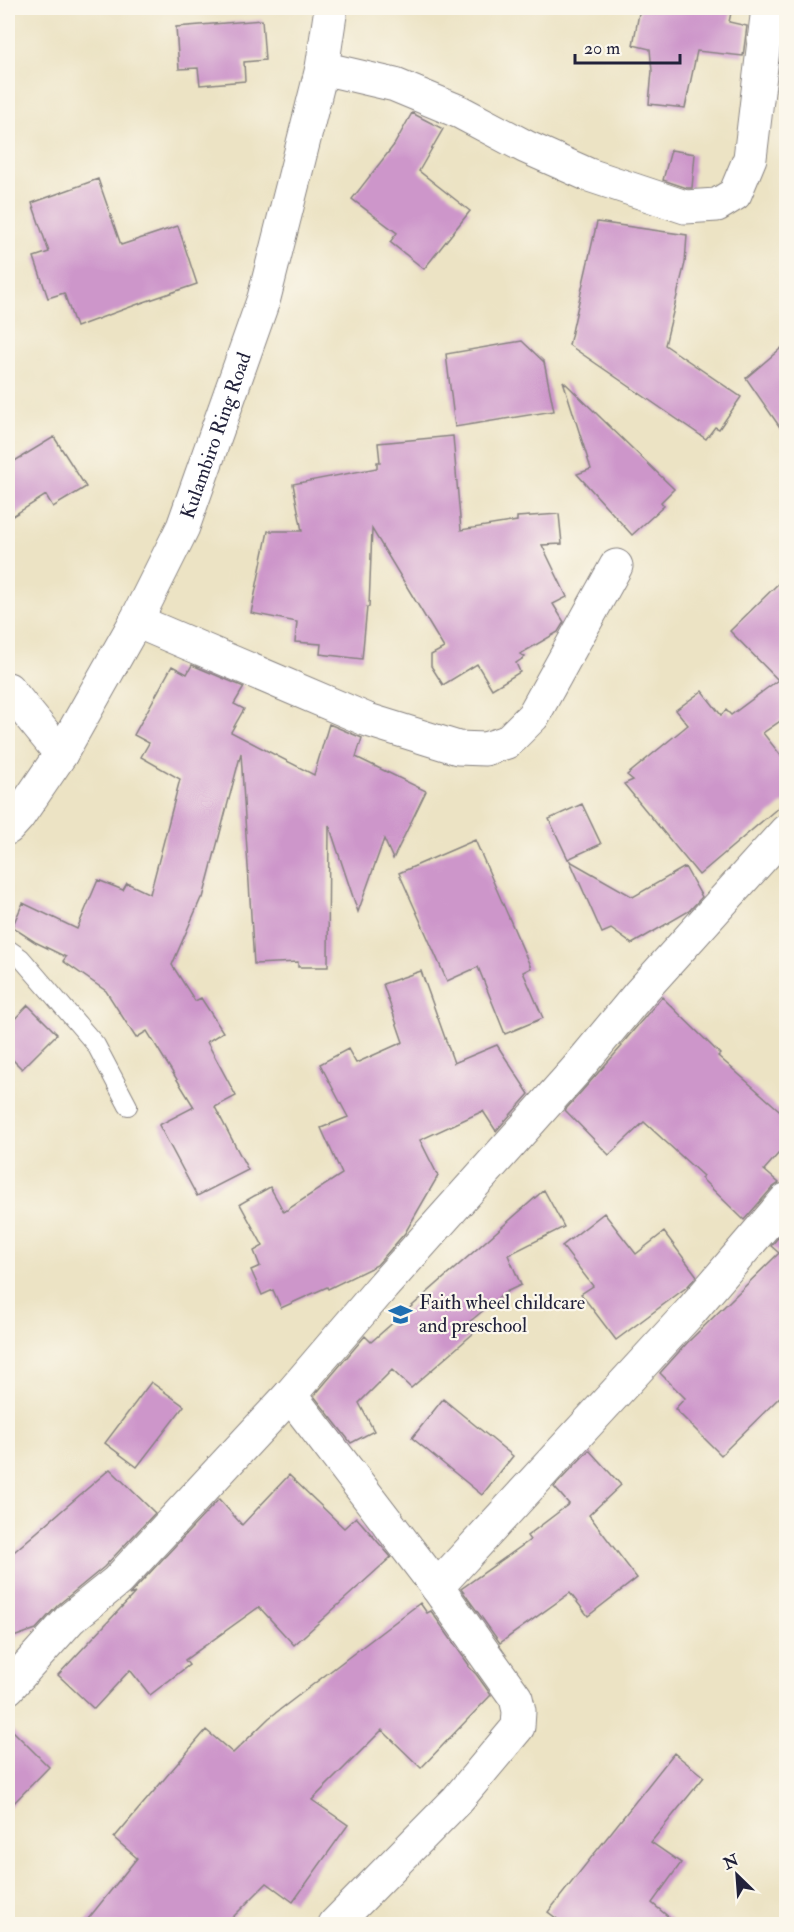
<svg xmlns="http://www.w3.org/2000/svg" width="794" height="1932" viewBox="0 0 794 1932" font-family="'IM FELL Double Pica',serif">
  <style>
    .building { fill: #cd96ca }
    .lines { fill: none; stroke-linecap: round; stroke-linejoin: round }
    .lane-casing { stroke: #878280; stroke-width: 20 }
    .street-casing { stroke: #878280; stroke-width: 35 }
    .lane { stroke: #fff; stroke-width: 18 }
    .street { stroke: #fff; stroke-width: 33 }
    .labels { text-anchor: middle; stroke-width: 4.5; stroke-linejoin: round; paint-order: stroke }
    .street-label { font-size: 20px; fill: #22223b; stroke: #fbf7ec }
    .poi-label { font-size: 20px; fill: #22223b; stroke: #fbf7ec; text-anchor: start }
  </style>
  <rect width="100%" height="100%" fill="#fbf7ec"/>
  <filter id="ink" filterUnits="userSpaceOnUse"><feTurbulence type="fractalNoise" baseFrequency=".0167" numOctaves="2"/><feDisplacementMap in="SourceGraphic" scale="12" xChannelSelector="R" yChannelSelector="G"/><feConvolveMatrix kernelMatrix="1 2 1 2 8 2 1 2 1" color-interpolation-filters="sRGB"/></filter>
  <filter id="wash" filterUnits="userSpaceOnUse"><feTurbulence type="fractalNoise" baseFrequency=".008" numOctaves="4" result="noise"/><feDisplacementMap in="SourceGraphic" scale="24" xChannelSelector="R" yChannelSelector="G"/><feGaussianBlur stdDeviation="1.35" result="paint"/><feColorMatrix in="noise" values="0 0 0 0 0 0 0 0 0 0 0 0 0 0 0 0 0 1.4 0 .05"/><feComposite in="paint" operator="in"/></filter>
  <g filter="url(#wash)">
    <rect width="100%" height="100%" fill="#ece3c4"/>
    <g id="blocks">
      <path class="building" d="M 640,8 L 732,8 L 729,22 L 747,26 L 743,56 L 697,51 L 685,108 L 649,104 L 652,71 L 650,49 L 633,45 Z
        M 262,20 L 265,60 L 244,62 L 245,81 L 200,85 L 198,68 L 179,69 L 176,27 Z
        M 412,113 L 443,129 L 419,171 L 470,211 L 424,269 L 390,242 L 397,233 L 352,199 L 394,145 Z
        M 671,150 L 695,154 L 692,188 L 687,188 L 663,180 Z
        M 98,179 L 121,245 L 178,226 L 197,284 L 141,303 L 76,327 L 64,293 L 48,298 L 34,257 L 49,252 L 32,203 Z
        M 597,222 L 687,235 L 685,263 L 665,345 L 741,397 L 719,429 L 715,427 L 706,439 L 569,345 Z
        M 522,341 L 544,362 L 554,411 L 455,427 L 446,354 Z
        M 786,344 L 786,436 L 746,378 Z
        M 563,381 L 674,489 L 661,502 L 664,506 L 632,535 L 577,474 L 591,469 Z
        M 453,436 L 461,530 L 517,521 L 517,517 L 559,514 L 562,544 L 542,545 L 567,597 L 553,604 L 564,622 L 558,632 L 520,654 L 525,657 L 516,663 L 520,672 L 492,689 L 477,664 L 443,685 L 431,666 L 431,655 L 444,648 L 372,529 L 369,607 L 367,607 L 362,659 L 320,654 L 321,644 L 295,642 L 297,622 L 251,613 L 268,531 L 302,531 L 293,484 L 377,468 L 377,462 L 380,462 L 378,443 Z
        M 54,437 L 86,487 L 53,507 L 46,495 L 8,519 L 8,465 Z
        M 786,576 L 786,717 L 763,733 L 786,762 L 786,801 L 699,875 L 624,784 L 633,780 L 627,775 L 688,725 L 676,710 L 702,691 L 721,715 L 726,710 L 731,715 L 778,680 L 730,631 Z
        M 192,665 L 244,687 L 234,704 L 244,709 L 231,732 L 314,775 L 329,724 L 362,738 L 356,757 L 426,791 L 393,859 L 384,839 L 358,912 L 329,825 L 328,967 L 298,967 L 298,962 L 254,964 L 241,753 L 203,898 L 201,898 L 172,965 L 195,1001 L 201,998 L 223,1032 L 207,1042 L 236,1096 L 215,1107 L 248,1170 L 197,1196 L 159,1125 L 194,1107 L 147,1031 L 136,1038 L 106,991 L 63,961 L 66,957 L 35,942 L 12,927 L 23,903 L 77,929 L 98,880 L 123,890 L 127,883 L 150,894 L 180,779 L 141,757 L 149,743 L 134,735 L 172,666 L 187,674 Z
        M 582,804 L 601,844 L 568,859 L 549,819 Z
        M 475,840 L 531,968 L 523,972 L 543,1018 L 505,1034 L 478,967 L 447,981 L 399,873 Z
        M 570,861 L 633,897 L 685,867 L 702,897 L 689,911 L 632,944 L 611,929 L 602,933 Z
        M 421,971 L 454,1063 L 497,1045 L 529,1094 L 496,1131 L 483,1111 L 420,1140 L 438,1176 L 405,1233 L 377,1265 L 328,1289 L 327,1287 L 281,1308 L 273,1290 L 262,1295 L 251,1270 L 260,1266 L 254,1251 L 263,1246 L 240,1204 L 270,1187 L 284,1212 L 342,1174 L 321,1128 L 348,1117 L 320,1064 L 348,1049 L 356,1063 L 403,1042 L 383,984 Z
        M 662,997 L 720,1054 L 718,1056 L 786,1116 L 786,1145 L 764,1170 L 779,1183 L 772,1188 L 744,1220 L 701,1178 L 703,1176 L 644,1122 L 609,1155 L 565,1110 L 622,1046 L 621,1045 Z
        M 28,1005 L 57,1034 L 22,1069 L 8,1055 L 8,1026 Z
        M 544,1190 L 564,1227 L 508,1255 L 521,1285 L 506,1292 L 468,1323 L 475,1332 L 411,1388 L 392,1370 L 359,1403 L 374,1431 L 351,1443 L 314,1396 L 365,1336 L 371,1342 Z
        M 604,1213 L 636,1254 L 664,1232 L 697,1276 L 687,1287 L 616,1340 L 581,1294 L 593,1286 L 562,1246 Z
        M 786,1228 L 786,1391 L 721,1455 L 675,1409 L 685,1398 L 660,1373 L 687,1343 L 779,1253 L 771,1246 Z
        M 151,1382 L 184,1406 L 137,1467 L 105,1443 Z
        M 443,1399 L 513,1456 L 482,1495 L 412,1438 Z
        M 589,1450 L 621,1485 L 589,1515 L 637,1578 L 588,1616 L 570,1593 L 500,1643 L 461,1589 L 530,1540 L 527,1536 L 569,1504 L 554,1487 Z
        M 110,1469 L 155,1513 L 104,1567 L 58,1605 L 36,1629 L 8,1639 L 8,1557 Z
        M 289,1475 L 344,1528 L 356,1517 L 391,1557 L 294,1645 L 259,1607 L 185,1660 L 189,1665 L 150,1695 L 130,1670 L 94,1709 L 58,1675 L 135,1593 L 129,1595 L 219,1499 L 242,1525 Z
        M 420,1603 L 427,1613 L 431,1611 L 469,1665 L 468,1666 L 476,1674 L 491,1695 L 421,1768 L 382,1730 L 312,1800 L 348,1825 L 293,1902 L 267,1883 L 226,1924 L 84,1924 L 137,1858 L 114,1838 L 206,1730 L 233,1753 L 269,1718 Z
        M 8,1726 L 49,1767 L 8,1809 Z
        M 674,1753 L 704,1777 L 651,1842 L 681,1863 L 652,1903 L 677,1924 L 564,1924 L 548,1912 Z"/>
    </g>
  </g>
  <g filter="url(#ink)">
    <use href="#blocks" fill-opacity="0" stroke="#878280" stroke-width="1.5"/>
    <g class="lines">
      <defs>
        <path id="lane" d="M 8,949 L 21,958 L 96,1045 L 128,1106"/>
        <g id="street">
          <path d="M 322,68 L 395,85 L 460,112 L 526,147 L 589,175 L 685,207 L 717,205 L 735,194 L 750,158 L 768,8"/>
          <path d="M 136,621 L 368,720 L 458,748 L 485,749 L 507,742 L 533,716 L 616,566"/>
          <path d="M 8,689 L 61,754"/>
          <path id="s1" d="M 8,828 L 18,817 L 61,754 L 136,621 L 183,527 L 264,298 L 322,68 L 331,8"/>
          <path d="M 290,1395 L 437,1587 L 516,1698 L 519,1711 L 518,1727 L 457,1800 L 335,1924"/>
          <path d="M 437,1587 L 691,1311 L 786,1200"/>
          <path d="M 8,1688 L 70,1619 L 117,1581 L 290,1395 L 383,1286 L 576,1070 L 639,994 L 786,831"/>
        </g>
      </defs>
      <use href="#lane" class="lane-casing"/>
      <use href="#street" class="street-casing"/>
      <use href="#lane" class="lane"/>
      <use href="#street" class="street"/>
    </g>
  </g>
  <defs>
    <symbol id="school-bare" viewBox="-9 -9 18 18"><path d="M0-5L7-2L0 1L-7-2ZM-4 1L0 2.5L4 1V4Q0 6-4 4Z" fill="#1f6fb2" stroke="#fbf7ec" stroke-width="2.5" paint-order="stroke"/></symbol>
  </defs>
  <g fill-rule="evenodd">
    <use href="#school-bare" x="384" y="1298" width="33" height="33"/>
  </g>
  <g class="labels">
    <g class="street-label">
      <text dy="7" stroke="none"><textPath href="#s1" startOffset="446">Kulambiro Ring Road</textPath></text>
    </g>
    <g class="poi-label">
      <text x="419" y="1309">Faith wheel childcare<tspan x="419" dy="23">and preschool</tspan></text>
    </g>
  </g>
  <rect width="794" height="1932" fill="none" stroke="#fbf7ec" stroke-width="30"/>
  <g transform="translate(737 1875) rotate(335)" stroke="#fbf7ec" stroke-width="4.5" paint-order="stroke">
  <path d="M0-4.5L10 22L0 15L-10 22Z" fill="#22223b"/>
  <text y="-9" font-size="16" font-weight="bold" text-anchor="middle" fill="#22223b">N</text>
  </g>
  <path d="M575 54v9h105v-9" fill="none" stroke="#22223b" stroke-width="3"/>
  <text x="584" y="54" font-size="18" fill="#22223b" stroke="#fbf7ec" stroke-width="4.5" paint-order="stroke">20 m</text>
</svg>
